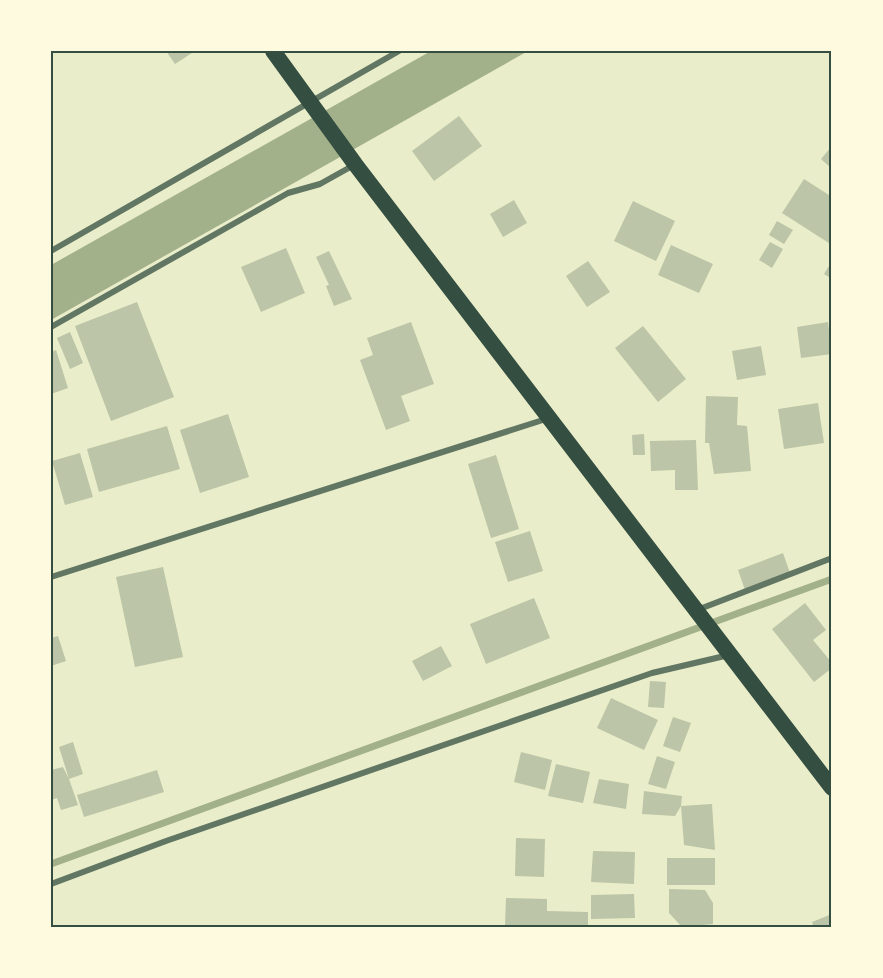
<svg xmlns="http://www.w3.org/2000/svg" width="883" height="978" viewBox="0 0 883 978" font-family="'Space Grotesk',sans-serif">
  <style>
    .water { fill: #a3b18a }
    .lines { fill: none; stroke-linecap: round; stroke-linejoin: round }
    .stream { stroke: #a3b18a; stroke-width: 7 }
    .building { fill: #bcc5a7 }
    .minor { stroke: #617663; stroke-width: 6 }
    .trunk { stroke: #344e41; stroke-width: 16 }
    .neatline { fill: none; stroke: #344e41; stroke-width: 2 }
  </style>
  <rect width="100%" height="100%" fill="#e9edc9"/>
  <path class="water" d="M 431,51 L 528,51 L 51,320 L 51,265 Z"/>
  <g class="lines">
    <path class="stream" d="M 51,864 L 832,579"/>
  </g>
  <path class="building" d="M 166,51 L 195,51 L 175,64 Z
    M 459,116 L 482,146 L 434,181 L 412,151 Z
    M 832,146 L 832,169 L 821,159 Z
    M 804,179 L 832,197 L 832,245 L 782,213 Z
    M 514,200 L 527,223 L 503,237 L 490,214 Z
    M 633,201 L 675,221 L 656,261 L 614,241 Z
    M 777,221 L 793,230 L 784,244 L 769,235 Z
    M 770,242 L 783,249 L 772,268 L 759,260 Z
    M 671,245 L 713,264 L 699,293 L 658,275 Z
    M 286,248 L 305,293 L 261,312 L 241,267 Z
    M 329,251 L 352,299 L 334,306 L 326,286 L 329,285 L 316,257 Z
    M 588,261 L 610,292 L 587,307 L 566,276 Z
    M 832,261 L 832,279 L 824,274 Z
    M 137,302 L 174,397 L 111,421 L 75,326 Z
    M 411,322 L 434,384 L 401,396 L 410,421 L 386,430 L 360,360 L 373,355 L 367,338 Z
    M 828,322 L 832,354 L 801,358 L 797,327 Z
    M 643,326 L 686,379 L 658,402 L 615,348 Z
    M 70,332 L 83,363 L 70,369 L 57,338 Z
    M 761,346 L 766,375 L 737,380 L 732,351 Z
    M 56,350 L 68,388 L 51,394 L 51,352 Z
    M 706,396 L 738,397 L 737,425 L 747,426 L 751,471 L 714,474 L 709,443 L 705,443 Z
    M 818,403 L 824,443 L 784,449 L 778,409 Z
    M 228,414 L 249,477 L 200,493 L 180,430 Z
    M 167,426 L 180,469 L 99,492 L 87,449 Z
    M 644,434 L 645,455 L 633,455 L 632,435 Z
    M 696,440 L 698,490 L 675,490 L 675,470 L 651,471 L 650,441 Z
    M 80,453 L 93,497 L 65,505 L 52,461 Z
    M 496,455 L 519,529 L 491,538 L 468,464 Z
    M 530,531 L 543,571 L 508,582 L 495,542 Z
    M 783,553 L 790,573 L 745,590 L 738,570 Z
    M 163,567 L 183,657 L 135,667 L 116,577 Z
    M 534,598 L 550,638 L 486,664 L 470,624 Z
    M 805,603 L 826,630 L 813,640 L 832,663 L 832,668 L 814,682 L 772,629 Z
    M 58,636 L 66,661 L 51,666 L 51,638 Z
    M 441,646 L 452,666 L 423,681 L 412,661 Z
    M 650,681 L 666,682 L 664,708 L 648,707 Z
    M 611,698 L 658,720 L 644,750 L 597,728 Z
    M 673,717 L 691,723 L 680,752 L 663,746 Z
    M 73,742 L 83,774 L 69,779 L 78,805 L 61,810 L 57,798 L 51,800 L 51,770 L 63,767 L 69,779 L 59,747 Z
    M 521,752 L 552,760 L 545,790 L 514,782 Z
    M 657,756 L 675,762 L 666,789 L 648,784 Z
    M 556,764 L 590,772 L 583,803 L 548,796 Z
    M 157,770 L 164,792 L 84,817 L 77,795 Z
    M 599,779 L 629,784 L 626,809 L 593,803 Z
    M 644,791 L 682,796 L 681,806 L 675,816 L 642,814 Z
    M 712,804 L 715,850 L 684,845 L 681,806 Z
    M 516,838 L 545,839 L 544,877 L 515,876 Z
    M 593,851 L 635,852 L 634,884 L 591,882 Z
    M 667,858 L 715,858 L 715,885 L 667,885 Z
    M 669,889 L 705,890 L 713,903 L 713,924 L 682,927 L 669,913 Z
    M 634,894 L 635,918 L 591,919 L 591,895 Z
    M 506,898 L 547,899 L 547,911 L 588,912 L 588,927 L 505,926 Z
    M 832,914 L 832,927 L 814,927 L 812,922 Z"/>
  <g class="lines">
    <path class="minor" d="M 51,251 L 399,51
      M 51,327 L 288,193 L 320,184 L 354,165
      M 51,577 L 546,419
      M 697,610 L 832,558
      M 51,884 L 166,841 L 652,673 L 729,655"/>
    <path class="trunk" d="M 273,51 L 355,164 L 832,788"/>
  </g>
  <rect width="883" height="978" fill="none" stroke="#fefae0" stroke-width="105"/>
  <rect x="52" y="52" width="778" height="874" class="neatline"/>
</svg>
